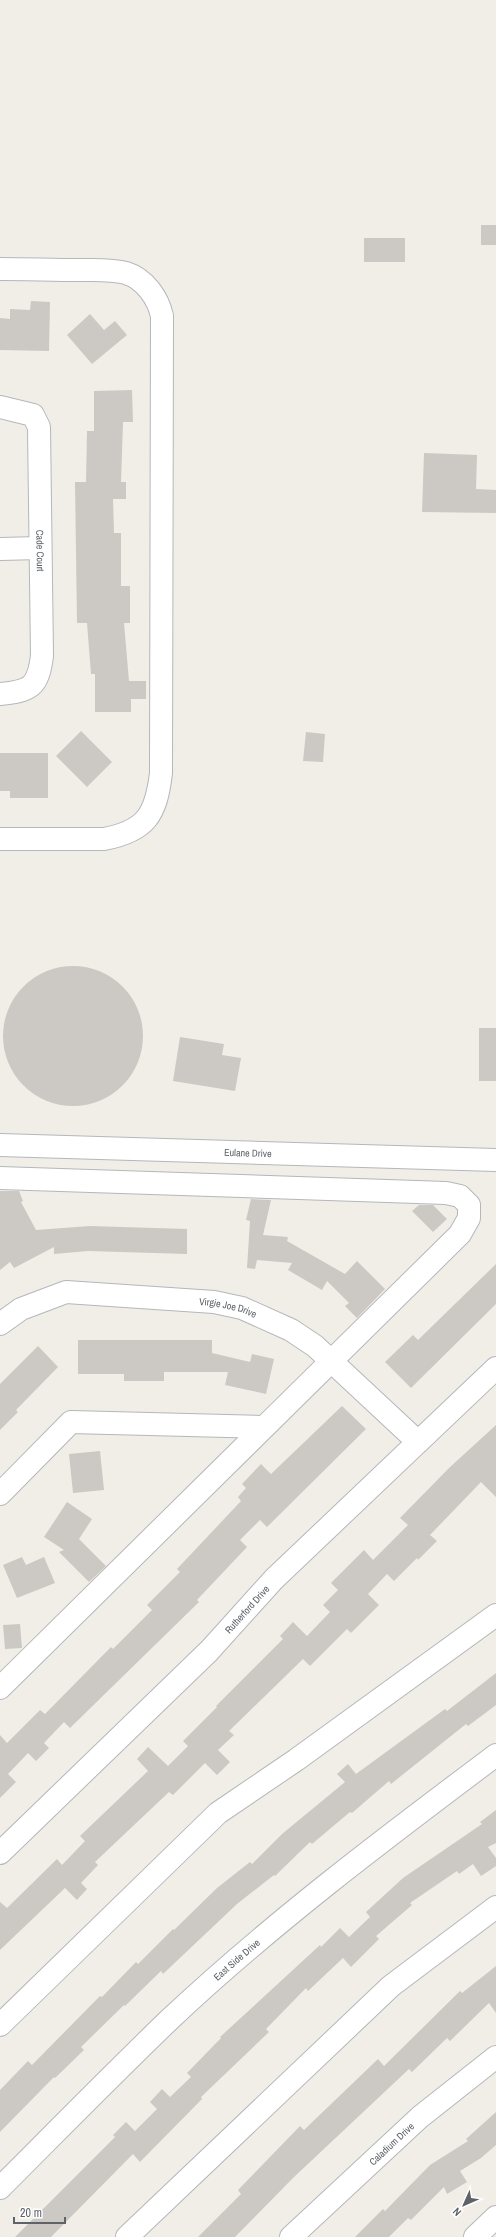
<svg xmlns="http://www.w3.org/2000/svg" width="496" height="2237" viewBox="0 0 496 2237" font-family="'Archivo Narrow',sans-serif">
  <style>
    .building { fill: #ccc9c4 }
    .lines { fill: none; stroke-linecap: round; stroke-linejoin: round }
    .minor-casing { stroke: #b4b7bb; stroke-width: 24 }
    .minor { stroke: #fff; stroke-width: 22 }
    .labels { text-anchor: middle; stroke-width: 3.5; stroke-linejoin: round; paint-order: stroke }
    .street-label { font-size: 10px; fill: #5e6367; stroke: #fff }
  </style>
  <rect width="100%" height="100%" fill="#f0eee7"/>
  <path class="building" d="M 481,225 L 496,225 L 496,245 L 481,245 Z
    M 364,238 L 405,238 L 405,262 L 364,262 Z
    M 31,301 L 50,302 L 49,351 L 0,350 L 0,318 L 10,319 L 10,309 L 30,310 Z
    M 90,314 L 104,330 L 115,321 L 127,335 L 92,364 L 67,335 Z
    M 132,390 L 133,422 L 123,422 L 121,482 L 126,482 L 126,499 L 113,499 L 114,533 L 121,533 L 121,586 L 130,586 L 130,623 L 124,623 L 129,681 L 146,681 L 146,699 L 131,699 L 131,712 L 95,712 L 95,674 L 91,674 L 87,623 L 77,623 L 75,482 L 86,482 L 87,431 L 94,431 L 94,391 Z
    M 424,453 L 477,455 L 476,489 L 496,490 L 496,513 L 422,512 Z
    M 81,731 L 112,762 L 87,787 L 56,756 Z
    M 306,732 L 325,734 L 323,762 L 303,761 Z
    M 0,753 L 48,753 L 48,798 L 10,798 L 10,791 L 0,791 Z
    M3 1036a70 70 0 1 1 140 0a70 70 0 1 1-140 0Z
    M 479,1028 L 496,1028 L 496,1081 L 479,1081 Z
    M 180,1037 L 224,1044 L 222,1055 L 241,1058 L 235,1091 L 173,1081 Z
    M 0,1191 L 19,1191 L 23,1201 L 21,1202 L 36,1230 L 90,1226 L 187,1229 L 187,1254 L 88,1251 L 54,1254 L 54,1247 L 14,1268 L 10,1262 L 0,1270 Z
    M 251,1199 L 271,1200 L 263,1235 L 288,1237 L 287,1241 L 345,1274 L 357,1261 L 385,1289 L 357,1318 L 345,1306 L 349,1303 L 327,1281 L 322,1290 L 288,1270 L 292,1263 L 257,1260 L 255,1269 L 247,1268 L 250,1221 L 246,1220 Z
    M 419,1205 L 433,1205 L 447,1219 L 433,1232 L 412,1211 Z
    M 496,1264 L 496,1304 L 411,1388 L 385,1362 L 413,1335 L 418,1340 Z
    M 78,1340 L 212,1340 L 212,1353 L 250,1362 L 252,1354 L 274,1359 L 266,1394 L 225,1385 L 228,1372 L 164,1372 L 164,1381 L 124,1381 L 124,1374 L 78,1374 Z
    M 38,1346 L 58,1367 L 16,1410 L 18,1412 L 0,1430 L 0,1384 Z
    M 342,1406 L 366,1429 L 267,1527 L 260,1520 L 240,1540 L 247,1547 L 197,1600 L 199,1602 L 70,1728 L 64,1722 L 44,1743 L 49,1748 L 36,1761 L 28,1753 L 8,1774 L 16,1782 L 0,1798 L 0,1735 L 7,1743 L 40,1710 L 45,1714 L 111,1647 L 113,1649 L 152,1610 L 147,1605 L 180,1572 L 177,1569 L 241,1501 L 238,1497 L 246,1488 L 242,1484 L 261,1464 L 271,1474 Z
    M 496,1425 L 496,1497 L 481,1482 L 430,1535 L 437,1541 L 418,1560 L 417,1558 L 394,1581 L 387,1574 L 368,1594 L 379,1605 L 351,1633 L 347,1629 L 310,1666 L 303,1659 L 229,1731 L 234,1735 L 218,1750 L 230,1762 L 217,1775 L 205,1763 L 173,1795 L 169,1792 L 95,1862 L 98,1865 L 81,1883 L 87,1889 L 77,1900 L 65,1888 L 0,1950 L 0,1902 L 7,1908 L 57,1859 L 62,1865 L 85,1841 L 80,1836 L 148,1771 L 137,1759 L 148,1747 L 168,1766 L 188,1746 L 183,1741 L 217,1707 L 216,1706 L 283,1639 L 280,1636 L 293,1622 L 307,1636 L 330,1612 L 323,1605 L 338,1590 L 331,1583 L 364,1550 L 373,1560 L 408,1525 L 400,1518 L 449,1468 Z
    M 100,1451 L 104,1490 L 73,1493 L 69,1454 Z
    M 67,1502 L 92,1519 L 79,1539 L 106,1566 L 89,1582 L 59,1552 L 64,1550 L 44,1537 Z
    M 22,1557 L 26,1565 L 44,1557 L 55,1583 L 17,1598 L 3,1565 Z
    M 20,1624 L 22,1648 L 5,1649 L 3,1625 Z
    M 496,1673 L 496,1705 L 468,1726 L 466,1724 L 391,1784 L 389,1781 L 352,1813 L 350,1812 L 312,1844 L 310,1842 L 275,1876 L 274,1875 L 237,1904 L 163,1974 L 161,1971 L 125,2006 L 124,2005 L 81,2047 L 84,2050 L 55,2078 L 54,2077 L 0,2132 L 0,2090 L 28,2061 L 32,2065 L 100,1996 L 102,1997 L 136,1962 L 138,1964 L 173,1929 L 174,1930 L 217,1888 L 250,1862 L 252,1864 L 282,1834 L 345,1782 L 337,1774 L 348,1764 L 356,1774 L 445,1709 L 447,1711 Z
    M 496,1810 L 496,1843 L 488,1847 L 496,1858 L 496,1866 L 481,1876 L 473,1864 L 459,1874 L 457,1871 L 410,1903 L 412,1905 L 376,1936 L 379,1939 L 351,1967 L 343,1958 L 308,1991 L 306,1988 L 266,2029 L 269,2032 L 201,2097 L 202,2099 L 140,2162 L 133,2154 L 51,2237 L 15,2237 L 115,2137 L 113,2135 L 126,2122 L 135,2131 L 157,2109 L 150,2102 L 162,2089 L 170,2097 L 191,2077 L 187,2073 L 221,2038 L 220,2037 L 320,1945 L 321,1947 L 340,1928 L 349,1937 L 370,1917 L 366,1912 L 403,1878 L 482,1824 L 480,1822 Z
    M 496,1966 L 496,2013 L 489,2003 L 450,2041 L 447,2038 L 412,2072 L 409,2069 L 293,2178 L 235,2237 L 198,2237 L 241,2194 L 238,2190 L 300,2126 L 304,2130 L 378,2059 L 384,2066 L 460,1991 L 462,1993 Z
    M 496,2112 L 496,2145 L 481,2158 L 460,2171 L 467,2182 L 447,2194 L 444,2187 L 411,2220 L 408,2218 L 389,2237 L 355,2237 L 383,2209 L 385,2211 L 430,2165 L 468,2141 L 466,2139 Z"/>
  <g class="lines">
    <defs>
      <g id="minor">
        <path d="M 0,269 C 27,269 53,270 80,270 C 95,270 112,269 126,273 C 145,279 158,298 162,316 L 161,773 C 156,815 146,831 104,839 L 0,839"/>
        <path id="s1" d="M 0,407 L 33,415 L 39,427 L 42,656 C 38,687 31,691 0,694"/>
        <path d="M 0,549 L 40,548"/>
        <path id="s2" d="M 0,1145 L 496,1160"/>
        <path d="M 0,1178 L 446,1193 L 460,1196 L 469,1205 L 469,1218 L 460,1234 L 0,1688"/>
        <path id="s3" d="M 0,1324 L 21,1309 L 66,1292 L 214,1302 L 242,1308 L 291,1330 L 315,1346 L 418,1442"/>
        <path d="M 0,1494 L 71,1422 L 263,1427"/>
        <path id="s4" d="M 0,1853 L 209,1651 L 274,1579 L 496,1368"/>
        <path d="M 0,2025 L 218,1813 L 296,1760 L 496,1615"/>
        <path id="s5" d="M 0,2188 C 56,2132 112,2075 169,2020 C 271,1924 384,1839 496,1755"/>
        <path d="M 127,2237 L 391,1986 L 496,1907"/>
        <path id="s6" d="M 291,2237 L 420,2117 L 496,2057"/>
        <path d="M 475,2237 L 496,2217"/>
      </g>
    </defs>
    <use href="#minor" class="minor-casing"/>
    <use href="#minor" class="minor"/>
  </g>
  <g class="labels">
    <g class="street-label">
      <text dy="4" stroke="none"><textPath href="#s1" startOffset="171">Cade Court</textPath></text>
      <text dy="4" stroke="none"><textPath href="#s2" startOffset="248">Eulane Drive</textPath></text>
      <text dy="4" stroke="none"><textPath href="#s3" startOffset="237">Virgie Joe Drive</textPath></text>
      <text dy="4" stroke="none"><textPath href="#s4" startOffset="347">Rutherford Drive</textPath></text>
      <text dy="4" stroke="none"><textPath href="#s5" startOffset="329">East Side Drive</textPath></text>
      <text dy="4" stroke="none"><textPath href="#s6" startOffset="137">Caladium Drive</textPath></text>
    </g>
  </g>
  <g transform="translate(464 2205) rotate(225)" stroke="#ffffff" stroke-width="3" paint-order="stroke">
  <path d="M0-3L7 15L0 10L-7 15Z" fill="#5e6367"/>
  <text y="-6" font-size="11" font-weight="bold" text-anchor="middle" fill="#5e6367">N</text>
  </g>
  <path d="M14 2217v6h51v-6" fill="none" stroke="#5e6367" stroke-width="2"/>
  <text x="20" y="2217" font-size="12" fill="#5e6367" stroke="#ffffff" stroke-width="3" paint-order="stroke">20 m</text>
</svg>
